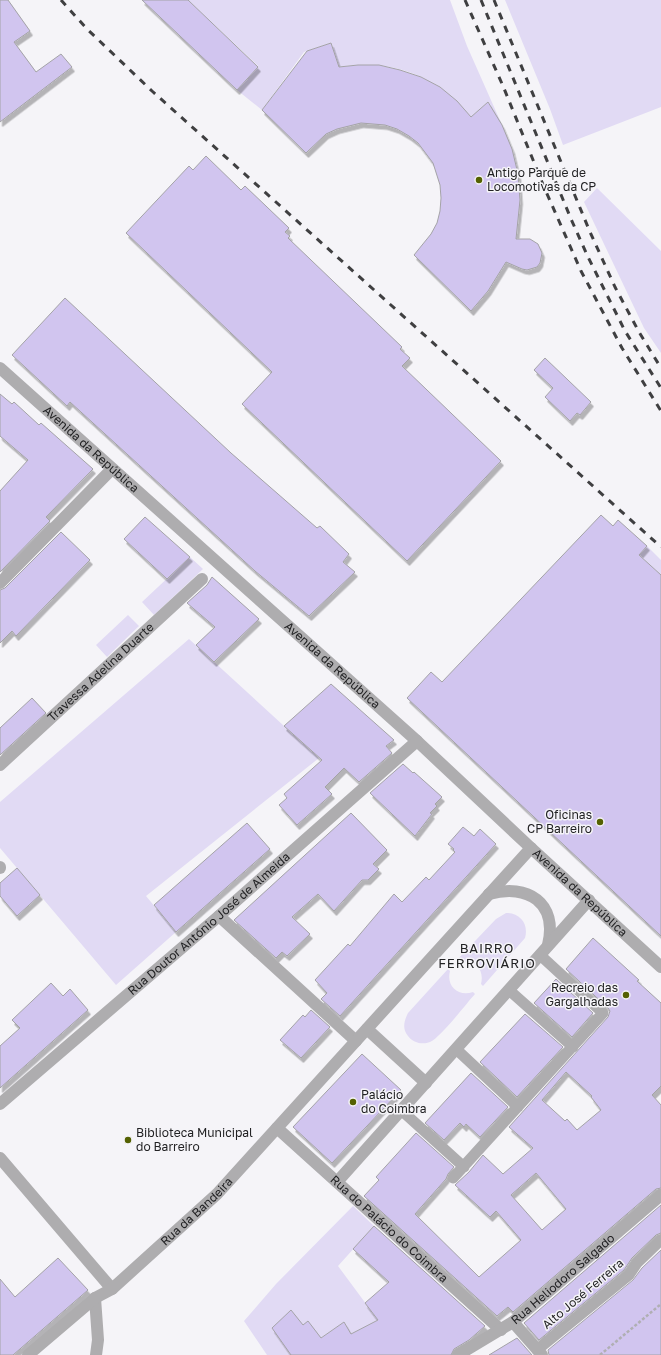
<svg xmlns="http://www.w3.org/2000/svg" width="661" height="1355" viewBox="0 0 661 1355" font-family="'Golos Text',sans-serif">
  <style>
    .green { fill: #e1daf4 }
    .building { fill: #d1c5ef; stroke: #a4a3a7; fill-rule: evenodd; filter: url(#shadow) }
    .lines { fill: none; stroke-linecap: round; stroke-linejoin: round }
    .path { stroke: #b0afb3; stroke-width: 2.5; stroke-dasharray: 3 2; stroke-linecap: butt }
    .service { stroke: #aeadaf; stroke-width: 11 }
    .minor { stroke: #aeadaf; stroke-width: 12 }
    .rail { stroke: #3f3f41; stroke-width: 3; stroke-dasharray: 7 7; stroke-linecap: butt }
    .poi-dot { fill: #546102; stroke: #f5f4f8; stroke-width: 1.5 }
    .labels { text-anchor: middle; stroke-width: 3; stroke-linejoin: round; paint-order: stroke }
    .poi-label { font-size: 12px; fill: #222224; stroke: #f5f4f8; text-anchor: start }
    .street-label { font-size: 12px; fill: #222224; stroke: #f5f4f8 }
    .neighbourhood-label { font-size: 13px; letter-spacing: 1px; fill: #222224; stroke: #f5f4f8 }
  </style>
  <defs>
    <filter id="shadow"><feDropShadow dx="2.5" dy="4.5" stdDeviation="0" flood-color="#0004"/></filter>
  </defs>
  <rect width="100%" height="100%" fill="#f5f4f8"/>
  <path class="green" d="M 188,0 L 450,0 L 467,46 L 502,125 L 488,102 L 471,117 C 434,75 395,59 339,67 L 331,43 L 304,52 L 262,110 L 237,90 L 258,66 Z
    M 505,0 L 661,0 L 661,107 L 563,145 L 550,109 Z
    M 597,188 L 661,251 L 661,353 L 644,328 L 584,202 Z
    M 647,546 L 661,560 L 661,575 L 639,555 Z
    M 190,557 L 203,569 L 154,615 L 142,602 Z
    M 128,615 L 139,626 L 107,657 L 96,645 Z
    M 189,639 L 319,758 L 146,896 L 176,932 L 116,985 L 0,848 L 0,802 Z
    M 506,913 C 520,913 529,924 525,938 L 483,986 L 481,984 C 485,968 473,958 458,963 L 456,961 L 496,919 Z
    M 448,969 L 450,971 C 446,986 458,997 473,992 L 475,994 C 466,1004 440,1038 430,1042 C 423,1045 413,1043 408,1036 C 402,1029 404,1021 408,1013 Z
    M 353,1206 L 374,1226 L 338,1266 L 378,1320 L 360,1330 L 363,1355 L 343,1323 L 295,1355 L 267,1355 L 244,1321 L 276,1284 Z"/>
  <path class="building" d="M 0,0 L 8,0 L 30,31 L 14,42 L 36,72 L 61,54 L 72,67 L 0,122 Z
    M 142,0 L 188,0 L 258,67 L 237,90 Z
    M 331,43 L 339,67 L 358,65 L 379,65 L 400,70 L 421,77 L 440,87 L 457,101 L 471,117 L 488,102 L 502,125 L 512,149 L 518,174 L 520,200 L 516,239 L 530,239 L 538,244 L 542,253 L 540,263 L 537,267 L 527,270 L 522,269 L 506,262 L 488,291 L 471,311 L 414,255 L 431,234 L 437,223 L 440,211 L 441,198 L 440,185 L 433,163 L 418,143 L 409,136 L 397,129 L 385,125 L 361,123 L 337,129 L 326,134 L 306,153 L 262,110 L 307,51 Z
    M 206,156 L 241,190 L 245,186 L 289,228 L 285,232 L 290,236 L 288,238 L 402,347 L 400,349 L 410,358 L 402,366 L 501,461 L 407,561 L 242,404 L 272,372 L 126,233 L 189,166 L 193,170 Z
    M 65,298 L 231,453 L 317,528 L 320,526 L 349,554 L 343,562 L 355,572 L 309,616 L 255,571 L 70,402 L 67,406 L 12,355 Z
    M 545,358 L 591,402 L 580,415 L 577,413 L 570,421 L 545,397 L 553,388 L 534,370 Z
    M 0,394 L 12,404 L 14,402 L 39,425 L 41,423 L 93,469 L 46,517 L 50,521 L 0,572 L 0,491 L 28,460 L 0,436 Z
    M 601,515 L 613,526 L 618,520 L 647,546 L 639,555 L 661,575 L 661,936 L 407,698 L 431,672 L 442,682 Z
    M 145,517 L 190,557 L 167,579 L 124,539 Z
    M 61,532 L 90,560 L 16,636 L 12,631 L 0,643 L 0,590 L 5,588 Z
    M 212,577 L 259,619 L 214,662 L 196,645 L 215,627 L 187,603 L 207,585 Z
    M 331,684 L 394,740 L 386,746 L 392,753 L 359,782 L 344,768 L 325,787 L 332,794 L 297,825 L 279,805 L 287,798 L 284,794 L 322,760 L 284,726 Z
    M 32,698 L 46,713 L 0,755 L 0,728 Z
    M 403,764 L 413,773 L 414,772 L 442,797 L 435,804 L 437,806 L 430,813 L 432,814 L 415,836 L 370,793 Z
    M 351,813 L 387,850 L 373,864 L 379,869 L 368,880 L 362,880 L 334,911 L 318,894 L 292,917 L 310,934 L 287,956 L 282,952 L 276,958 L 234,920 Z
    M 247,823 L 270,849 L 176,932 L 154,905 Z
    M 463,827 L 474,836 L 480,829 L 496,844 L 340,1016 L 321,999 L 327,993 L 315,980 L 348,944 L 350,946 L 394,894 L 402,902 L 426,877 L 429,880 L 455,852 L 453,850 L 454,849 L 448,844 Z
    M 17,868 L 40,895 L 17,916 L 0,896 L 0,883 Z
    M 593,938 L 639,980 L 637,981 L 661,1003 L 661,1086 L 652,1095 L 661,1105 L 661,1188 L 656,1189 L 513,1312 L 508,1307 L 497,1316 L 364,1196 L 379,1180 L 376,1177 L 416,1133 L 454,1167 L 448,1174 L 446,1179 L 415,1214 L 479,1277 L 521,1240 L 496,1211 L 490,1217 L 455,1185 L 469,1172 L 483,1155 L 503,1174 L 533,1148 L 509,1127 L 608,1017 L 610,1011 L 608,1008 L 566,969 ZM 566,1072 L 592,1096 L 591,1097 L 601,1110 L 577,1130 L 567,1119 L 565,1121 L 542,1100 ZM 536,1173 L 566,1209 L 542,1230 L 511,1195 Z
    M 556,979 L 593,1013 L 572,1037 L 534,1003 Z
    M 51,983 L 63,996 L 70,989 L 88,1010 L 0,1088 L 0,1046 L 20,1028 L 12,1020 Z
    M 311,1010 L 330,1027 L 301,1058 L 280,1040 L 303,1015 L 305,1017 Z
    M 525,1014 L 563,1047 L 517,1097 L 480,1062 Z
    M 362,1054 L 401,1090 L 332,1163 L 293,1127 Z
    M 471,1073 L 508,1107 L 480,1137 L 466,1124 L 464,1127 L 460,1123 L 444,1140 L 425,1123 Z
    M 661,1205 L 661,1233 L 656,1235 L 632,1258 L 624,1270 L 539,1340 L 524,1323 Z
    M 374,1226 L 485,1326 L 469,1340 L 454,1349 L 451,1355 L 291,1355 L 272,1328 L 291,1310 L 303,1325 L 308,1321 L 321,1338 L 344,1322 L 351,1334 L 378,1320 L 365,1303 L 389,1282 L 353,1249 Z
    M 661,1250 L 661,1355 L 549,1355 L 548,1350 L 633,1280 L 642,1268 Z
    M 58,1258 L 88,1290 L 13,1355 L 0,1355 L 0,1279 L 15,1297 Z
    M 517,1338 L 532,1355 L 489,1355 Z"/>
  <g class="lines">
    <path class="path" d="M 600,1355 L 661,1304"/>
    <path class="service" d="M 509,990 L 573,1047
      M 456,1049 L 518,1107
      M 401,1110 L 464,1167
      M 453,1178 L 603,1013 L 540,955
      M 537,1350 L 629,1275 L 637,1263 L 661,1240"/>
    <g class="minor">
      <path id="s1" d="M 0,368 L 417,741 L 531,848 L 661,967"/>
      <path d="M 0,583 L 112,469"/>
      <path id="s2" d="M 0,765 L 202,579"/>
      <path d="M 0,867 L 0,868"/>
      <path d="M 489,894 C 528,883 558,903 548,945"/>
      <path d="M 219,916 L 356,1041"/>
      <path d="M 367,1029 L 426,1083"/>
      <path id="s3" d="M 0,1104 L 219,916 L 417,741"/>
      <path id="s4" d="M 277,1128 L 501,1330"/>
      <path d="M 0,1158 L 112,1289"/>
      <path d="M 337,1182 L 589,900"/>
      <path d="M 95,1298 L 98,1340 L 96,1355"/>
      <path d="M 513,1322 L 542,1355"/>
      <path id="s5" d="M 28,1355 L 95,1298 L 112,1289 L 217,1194 L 531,848"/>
      <path id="s6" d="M 458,1355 L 513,1322 L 661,1195"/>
    </g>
    <path class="rail" d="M 61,0 L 87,29 L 152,91 L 661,547
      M 465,0 L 503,86 L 544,187 L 581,271 L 622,348 L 661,411
      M 481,0 L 571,219 L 588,257 L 625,331 L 661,388
      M 494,0 L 590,232 L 615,287 L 639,332 L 661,368"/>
  </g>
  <g class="poi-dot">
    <circle cx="479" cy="180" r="4"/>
    <circle cx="600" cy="822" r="4"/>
    <circle cx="626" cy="995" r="4"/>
    <circle cx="353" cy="1102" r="4"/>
    <circle cx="128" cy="1140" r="4"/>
  </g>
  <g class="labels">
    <g class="poi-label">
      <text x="487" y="177">Antigo Parque de<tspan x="487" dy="14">Locomotivas da CP</tspan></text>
      <text x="592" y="819" text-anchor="end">Oficinas<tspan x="592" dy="14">CP Barreiro</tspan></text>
      <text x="618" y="992" text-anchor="end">Recreio das<tspan x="618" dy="14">Gargalhadas</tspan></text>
      <text x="361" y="1099">Palácio<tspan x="361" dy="14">do Coimbra</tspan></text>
      <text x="136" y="1137">Biblioteca Municipal<tspan x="136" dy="14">do Barreiro</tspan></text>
    </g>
    <g class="street-label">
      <text dy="4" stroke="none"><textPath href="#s1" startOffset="122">Avenida da República</textPath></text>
      <text dy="4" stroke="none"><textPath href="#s1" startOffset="446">Avenida da República</textPath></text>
      <text dy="4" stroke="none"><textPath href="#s2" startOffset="137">Travessa Adelina Duarte</textPath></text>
      <text dy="4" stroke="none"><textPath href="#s1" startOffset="782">Avenida da República</textPath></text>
      <text dy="4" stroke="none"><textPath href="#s3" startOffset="276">Rua Doutor António José de Almeida</textPath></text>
      <text dy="4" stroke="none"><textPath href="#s5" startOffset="222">Rua da Bandeira</textPath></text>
      <text dy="4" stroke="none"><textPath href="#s4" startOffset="151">Rua do Palácio do Coimbra</textPath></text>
      <text dy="4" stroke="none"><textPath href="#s6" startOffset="130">Rua Heliodoro Salgado</textPath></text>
      <text transform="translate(583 1294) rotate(-40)" y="4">Alto José Ferreira</text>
    </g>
    <g class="neighbourhood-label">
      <text x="487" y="953">BAIRRO<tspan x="487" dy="15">FERROVIÁRIO</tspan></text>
    </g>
  </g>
</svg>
